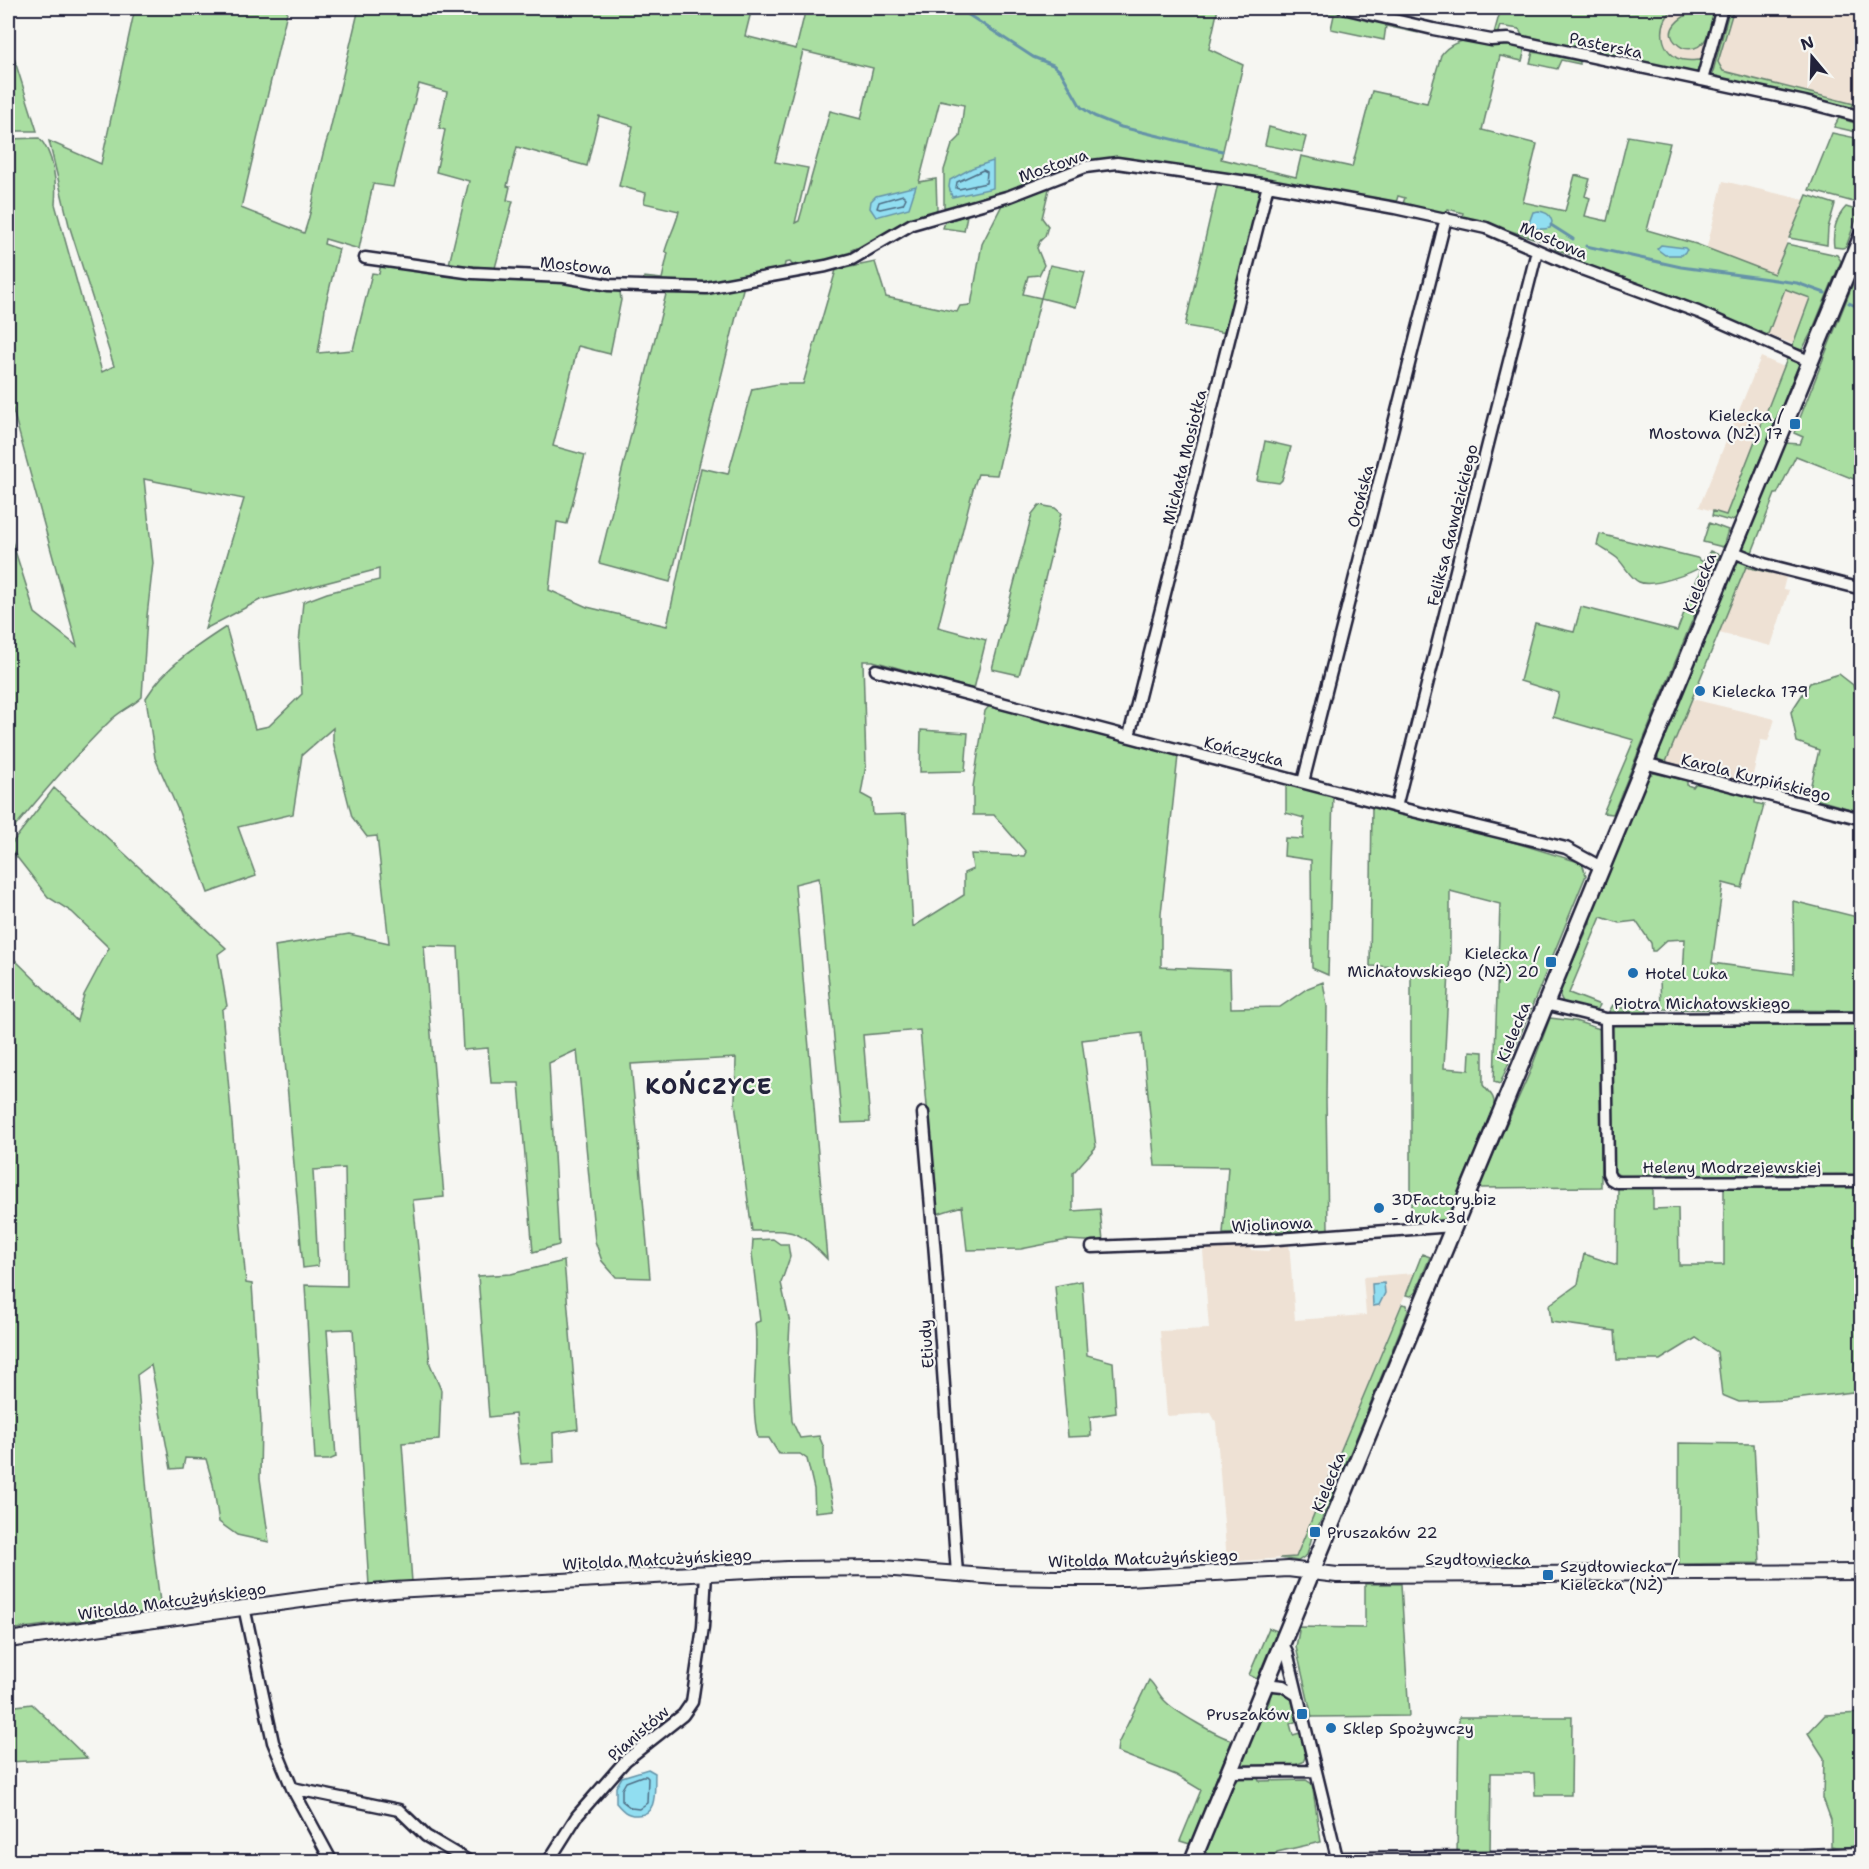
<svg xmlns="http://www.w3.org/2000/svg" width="1869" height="1869" viewBox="0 0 1869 1869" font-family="'Shantell Sans',sans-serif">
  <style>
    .built { fill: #eee1d4 }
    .green { fill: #a9dea1; stroke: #66806e; stroke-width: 1.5; fill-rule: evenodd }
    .water { fill: #91def1; stroke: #6593a8; stroke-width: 1.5 }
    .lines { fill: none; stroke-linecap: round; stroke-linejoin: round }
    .shore { stroke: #4e6d84; stroke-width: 1.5 }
    .stream { stroke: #6593a8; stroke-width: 3 }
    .minor-casing { stroke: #22223b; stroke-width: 15 }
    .tertiary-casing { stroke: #22223b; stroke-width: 18 }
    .secondary-casing { stroke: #22223b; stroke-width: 20 }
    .minor { stroke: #f6f6f2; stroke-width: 10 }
    .tertiary { stroke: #f6f6f2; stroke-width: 14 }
    .secondary { stroke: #f6f6f2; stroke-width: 15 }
    .poi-dot { fill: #1f6fb2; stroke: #f6f6f2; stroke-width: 2 }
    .labels { text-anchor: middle; stroke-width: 4.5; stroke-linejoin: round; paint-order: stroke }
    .street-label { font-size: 16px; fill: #22223b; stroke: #f6f6f2 }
    .poi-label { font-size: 16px; fill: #22223b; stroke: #f6f6f2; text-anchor: start }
    .district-label { font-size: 22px; font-weight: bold; letter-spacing: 1.5px; fill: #22223b; stroke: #f6f6f2 }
  </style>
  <rect width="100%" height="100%" fill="#f6f6f2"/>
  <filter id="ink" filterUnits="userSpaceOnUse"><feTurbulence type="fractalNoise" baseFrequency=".0167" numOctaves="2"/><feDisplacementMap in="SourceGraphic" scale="12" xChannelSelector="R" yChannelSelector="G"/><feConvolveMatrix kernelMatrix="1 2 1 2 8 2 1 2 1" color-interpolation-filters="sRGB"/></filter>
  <g filter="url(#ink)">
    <path class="built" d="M 1501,8 L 1861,8 L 1861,106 L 1723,71 L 1650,55 Z
      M 1723,181 L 1805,200 L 1774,274 L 1703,263 Z
      M 1785,289 L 1810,299 L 1793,344 L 1768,335 Z
      M 1761,357 L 1784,367 L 1726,515 L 1699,507 Z
      M 1746,567 L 1786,577 L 1783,589 L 1789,590 L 1771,646 L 1719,633 Z
      M 1692,699 L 1775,719 L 1768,741 L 1761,740 L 1751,783 L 1666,762 Z
      M 1289,1242 L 1295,1320 L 1366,1315 L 1363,1277 L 1414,1273 L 1296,1557 L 1227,1562 L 1216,1422 L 1211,1413 L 1167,1416 L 1160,1331 L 1209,1329 L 1203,1251 L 1218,1247 L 1252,1245 L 1250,1250 L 1268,1251 L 1276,1243 Z"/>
    <path class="green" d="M 135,8 L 288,8 L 241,208 L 304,233 C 316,201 317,166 329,134 L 359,8 L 752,8 L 745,36 L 796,49 L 806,8 L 1218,8 L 1209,49 L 1243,65 L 1221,159 L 1296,177 L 1301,156 L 1352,167 L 1372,91 L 1427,103 L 1441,55 C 1460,29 1498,43 1525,49 L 1522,61 L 1500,56 L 1482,130 L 1537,144 L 1523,202 L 1565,211 L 1575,175 L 1590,179 L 1585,196 L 1590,198 L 1585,216 L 1607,221 L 1628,136 L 1670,143 L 1647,230 L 1696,244 L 1774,274 L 1787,244 L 1837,255 L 1841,261 L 1812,331 L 1802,350 L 1792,347 L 1810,298 L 1785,289 L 1768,334 L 1765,336 L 1633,281 L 1580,264 L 1579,261 L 1580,254 L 1573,252 L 1572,255 L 1555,249 L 1556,245 L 1462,216 L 1463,213 L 1448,209 L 1446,214 L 1403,203 L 1405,198 L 1398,196 L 1396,203 L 1220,173 L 1119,159 L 994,197 L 948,208 L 944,207 L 944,170 L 952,145 L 960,137 L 964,105 L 940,100 L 919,182 L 936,179 L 937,209 L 934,214 L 860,252 L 856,248 L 851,250 L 854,255 L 794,267 L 790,262 L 785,263 L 784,268 L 707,285 L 643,282 L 644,277 L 662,279 L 668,253 L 665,251 C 669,236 676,226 679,211 L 644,203 L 646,193 L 619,186 L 633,126 L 599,116 L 587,166 L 517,147 L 507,186 L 510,187 L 507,200 L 513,201 L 495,268 L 449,264 L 469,181 L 436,172 L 445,130 L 439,128 L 447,92 L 419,84 L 393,187 L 373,184 L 359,249 L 325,239 L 324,244 L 339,249 L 326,303 L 318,353 L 353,350 L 372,273 L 379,274 L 381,264 L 577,284 L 620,292 L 621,300 L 610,354 L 578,346 L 553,446 L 585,455 L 567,524 L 557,522 L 549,590 L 587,607 L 667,626 L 701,468 L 728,474 L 752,389 L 778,384 L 803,384 L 836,270 L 875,262 L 886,297 L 957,312 L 960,306 L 971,305 L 982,244 L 1002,205 L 1005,202 L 1050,185 L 1042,218 L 1048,226 L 1045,236 L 1040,241 L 1037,248 L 1044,265 L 1039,275 L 1028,276 L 1023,294 L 1041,298 L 1050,265 L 1085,272 L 1076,307 L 1041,298 L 1011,414 L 997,475 L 978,474 L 973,489 L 938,627 L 986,640 L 974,689 L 873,661 L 863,661 L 866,765 L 861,794 L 872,800 L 873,815 L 906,814 L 913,927 L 964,895 L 964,873 L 973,869 L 971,854 L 1024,856 L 1026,852 L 994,815 L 973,815 L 973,787 L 985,711 L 990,705 L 1178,756 L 1161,914 L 1161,967 L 1230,970 L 1231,1008 L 1280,1007 L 1308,988 L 1323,982 L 1327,1006 L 1326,1100 L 1328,1229 L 1223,1234 L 1228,1167 L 1155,1166 L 1142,1033 L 1082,1040 L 1096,1147 L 1073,1173 L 1073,1211 L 1100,1209 L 1103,1242 L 1067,1240 L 1021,1249 L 967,1250 L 962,1206 L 937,1214 L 920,1030 L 863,1035 L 870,1122 L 842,1123 L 819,878 L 795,884 L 827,1259 C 798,1229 793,1230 752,1231 L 735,1103 L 736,1058 L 631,1064 L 650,1278 L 616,1277 L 602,1261 L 595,1241 L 577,1050 L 549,1063 L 559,1245 L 533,1252 L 519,1083 L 491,1083 L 488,1048 L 463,1050 L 458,947 L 424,946 L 444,1197 L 413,1200 L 430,1364 L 441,1390 L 439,1440 L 402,1443 L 412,1582 L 369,1586 L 353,1329 L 327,1330 L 336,1457 L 329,1460 L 315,1460 L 305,1285 L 347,1286 L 345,1168 L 313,1170 L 318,1266 L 303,1268 L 275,946 L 349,934 L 389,943 L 377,836 L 367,837 L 352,817 L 333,742 L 333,728 L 302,755 L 293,814 L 238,827 L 256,876 L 208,893 L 179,812 L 155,758 L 146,698 C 165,667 195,647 226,627 L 255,729 L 269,726 L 302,694 L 299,643 L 303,602 L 327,593 L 379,580 L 379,569 L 260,600 L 205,629 L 244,499 L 144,479 L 153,563 L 147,616 L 142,697 C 132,707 119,711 109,722 C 73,757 41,795 10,833 L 8,828 L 8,529 L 35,613 L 77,646 L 8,392 L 8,139 L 39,138 C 54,153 57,183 55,204 L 102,372 L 114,366 L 69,225 L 49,141 L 101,164 ZM 803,51 L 873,68 L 861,119 L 830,111 L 799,221 L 795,223 L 808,168 L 775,162 Z
      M 1314,8 L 1420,29 L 1418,33 L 1386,26 L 1384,40 L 1331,29 L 1334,15 L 1311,10 Z
      M 1501,8 L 1676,8 C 1658,19 1658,47 1677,58 C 1685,62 1694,60 1701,60 L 1699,70 L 1694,74 L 1601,54 L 1595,44 L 1585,41 L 1581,46 L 1573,48 L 1523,38 L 1519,29 L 1500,26 L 1496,38 L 1493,37 Z
      M 1700,8 L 1716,8 C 1711,25 1708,54 1683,48 C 1655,31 1684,15 1700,8 Z
      M 1730,8 L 1734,8 L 1718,62 L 1723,71 L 1854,104 L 1851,108 L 1723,81 L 1724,78 L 1712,75 Z
      M 8,39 L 37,131 L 8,131 Z
      M 1533,52 L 1580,61 L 1580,64 L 1561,60 L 1557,69 L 1530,63 Z
      M 1839,118 L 1861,125 L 1861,133 L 1834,127 Z
      M 1269,127 L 1306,137 L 1302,152 L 1265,145 Z
      M 1832,133 L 1861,139 L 1861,204 L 1809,190 Z
      M 1218,183 L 1261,190 L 1226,333 L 1185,326 Z
      M 1807,195 L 1835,204 L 1828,228 L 1827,245 L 1789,238 Z
      M 1846,207 L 1859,211 L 1846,247 L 1842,248 L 1834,247 C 1832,233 1836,217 1846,207 Z
      M 967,215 L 964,231 L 943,228 L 945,222 Z
      M 1861,263 L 1861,482 L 1796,456 L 1777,494 L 1775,494 L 1751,555 L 1743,551 L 1743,547 L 1785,443 L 1800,444 L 1803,437 L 1794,433 Z
      M 744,285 L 670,582 L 599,563 L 666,294 L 717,292 Z
      M 1789,358 L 1799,362 L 1799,364 L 1736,518 L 1730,521 L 1712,516 L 1713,511 L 1726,515 L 1787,359 Z
      M 1265,441 L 1291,447 L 1282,480 L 1279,483 L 1257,480 Z
      M 1039,505 L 1055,508 L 1061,513 L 1033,628 L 1019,675 L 992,669 L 1032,514 Z
      M 1709,523 L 1728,530 L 1723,547 L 1703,542 Z
      M 1600,534 L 1697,558 L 1703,562 L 1710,551 L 1719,555 L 1613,814 L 1603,813 L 1634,740 L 1553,717 L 1559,693 L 1520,681 L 1535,623 L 1574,632 L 1581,607 L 1677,631 L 1702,566 C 1692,573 1652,588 1639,582 C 1630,578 1624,564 1617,558 C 1611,553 1603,549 1597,545 Z
      M 1740,561 L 1768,569 L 1770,573 L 1746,567 L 1666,762 L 1749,784 L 1748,787 L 1659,763 L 1657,753 L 1736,563 Z
      M 1839,674 L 1853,685 L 1858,709 L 1861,695 L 1861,812 L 1808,797 L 1819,750 L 1797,742 L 1791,712 L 1810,683 Z
      M 921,730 L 968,733 L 965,771 L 920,772 Z
      M 1654,773 L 1687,781 L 1687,785 L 1693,787 L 1696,783 L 1755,798 L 1755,803 L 1764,805 L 1742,888 L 1723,883 L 1712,963 L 1794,974 L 1793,901 L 1861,918 L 1861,1011 L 1661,1009 L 1660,978 L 1683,976 L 1685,939 L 1667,940 L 1655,951 L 1652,951 L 1651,943 L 1636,921 L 1619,923 L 1601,917 L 1569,993 L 1600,1005 L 1596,1012 L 1564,1004 L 1560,996 L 1561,988 L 1590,923 L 1591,914 L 1649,775 Z
      M 1286,784 L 1333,795 L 1328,975 L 1312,968 L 1311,860 L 1284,856 L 1285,838 L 1303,839 L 1304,818 L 1286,813 Z
      M 54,788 L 226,948 L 218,954 L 227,1006 L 222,1010 L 246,1283 L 252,1284 L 261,1422 L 260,1478 L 269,1542 L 237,1535 L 219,1522 L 213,1484 L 206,1459 L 185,1458 L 183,1468 L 171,1469 L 151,1365 L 137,1375 L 149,1516 L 161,1610 L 8,1630 L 8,953 L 77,1021 L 84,995 L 109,948 L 72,912 L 48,897 L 9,847 Z
      M 1372,805 L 1503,839 L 1582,863 L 1586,875 L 1500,1084 L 1494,1082 L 1500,904 L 1450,891 L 1450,953 L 1444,1068 L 1469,1070 L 1470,1051 L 1483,1052 L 1483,1085 C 1489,1094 1495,1094 1494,1107 L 1447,1218 C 1434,1226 1424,1226 1411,1219 L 1411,967 L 1370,966 Z
      M 1613,1005 L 1621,1008 L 1646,1008 L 1648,1015 L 1607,1015 Z
      M 1550,1018 L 1575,1021 L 1600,1029 L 1601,1187 L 1478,1188 L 1530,1072 Z
      M 1609,1021 L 1861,1023 L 1861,1175 L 1623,1178 L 1612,1170 Z
      M 1861,1185 L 1861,1391 L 1786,1400 L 1739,1402 L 1722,1395 L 1717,1352 L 1696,1338 L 1660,1360 L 1617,1360 L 1615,1331 L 1551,1322 L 1549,1305 L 1578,1284 L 1584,1254 L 1617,1265 L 1618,1187 L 1653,1186 L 1653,1209 L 1678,1208 L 1679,1265 L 1724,1265 L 1724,1188 Z
      M 773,1239 L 780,1244 L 788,1244 L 790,1257 L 781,1283 L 790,1323 L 788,1359 L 792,1421 L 800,1438 L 819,1436 L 824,1448 L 824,1463 L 834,1510 L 815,1512 L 814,1489 L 807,1459 L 800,1454 L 779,1454 L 769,1438 L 758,1438 C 749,1400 759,1361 755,1323 L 760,1321 L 752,1254 L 753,1240 Z
      M 1422,1254 L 1430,1257 L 1415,1293 L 1411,1296 L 1406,1295 Z
      M 564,1261 L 578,1429 L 553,1433 L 554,1462 L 521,1464 L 515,1414 L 489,1417 L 478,1276 L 511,1274 Z
      M 1082,1281 L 1087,1355 L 1113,1362 L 1116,1413 L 1090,1417 L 1091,1436 L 1068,1437 L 1055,1286 Z
      M 1402,1304 L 1407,1305 L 1408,1311 L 1329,1505 L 1316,1530 L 1314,1529 L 1307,1555 L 1298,1561 L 1280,1558 L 1296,1557 Z
      M 1679,1443 L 1754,1444 L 1760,1563 L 1679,1564 Z
      M 1365,1584 L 1401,1584 L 1409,1716 L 1312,1717 L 1296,1647 L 1299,1631 L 1297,1630 L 1298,1627 L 1365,1628 Z
      M 1269,1628 L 1277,1631 L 1257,1679 L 1249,1675 Z
      M 1149,1680 C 1156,1686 1158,1695 1166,1702 C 1176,1712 1217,1736 1232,1740 L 1190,1844 L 1180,1841 L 1201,1790 L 1176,1775 L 1117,1752 L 1118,1744 Z
      M 1272,1688 L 1290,1693 L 1297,1721 L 1290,1724 L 1293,1735 L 1300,1733 L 1306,1755 L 1303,1762 L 1295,1765 L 1245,1766 L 1241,1761 L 1269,1702 Z
      M 32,1704 L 87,1758 L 8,1762 L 8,1707 Z
      M 1861,1713 L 1861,1848 L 1842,1848 L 1831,1846 L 1831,1820 L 1823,1798 L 1824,1758 L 1808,1733 L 1825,1715 Z
      M 1459,1717 L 1572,1717 L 1571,1795 L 1535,1795 L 1534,1773 L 1491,1773 L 1490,1855 L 1457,1856 Z
      M 1240,1778 L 1258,1778 L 1259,1781 L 1306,1780 L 1312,1784 L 1321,1842 L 1277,1852 L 1271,1861 L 1201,1861 L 1235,1782 Z"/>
    <path class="water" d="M 993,161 L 993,188 L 952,197 L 949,187 L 950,180 L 972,168 Z
      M 916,186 L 909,208 L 876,217 L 870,208 L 871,201 L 876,196 Z
      M 1539,211 C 1547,213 1550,214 1552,222 L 1550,228 C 1542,230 1534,230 1529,223 L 1533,212 Z
      M 1661,245 L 1685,248 L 1687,250 L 1682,255 L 1665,255 L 1657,249 Z
      M 1384,1283 L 1385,1293 L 1379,1305 L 1373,1306 L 1372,1284 Z
      M 648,1769 L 655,1773 C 654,1788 659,1816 636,1815 C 626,1815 622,1810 616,1803 L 616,1787 L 622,1777 Z"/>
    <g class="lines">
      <path class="shore" d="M 983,170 L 987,172 L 986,183 L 959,189 L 956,188 L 957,182 Z
        M 903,195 L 906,198 L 903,204 L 880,209 L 877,208 L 879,202 Z
        M 642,1776 L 646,1776 L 648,1778 L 647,1803 L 639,1809 L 631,1808 L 622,1801 L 622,1789 L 626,1782 Z"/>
      <path class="stream" d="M 958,8 L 1033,57 L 1053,65 L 1061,72 L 1081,107 L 1094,116 L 1121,127 L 1222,151
        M 1551,225 L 1573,239
        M 1586,246 L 1681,267 L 1797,283 L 1825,293
        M 1849,303 L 1862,309"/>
      <defs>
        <path id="minor" d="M 1343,8 L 1433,29 L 1491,40 L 1508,39 L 1805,102 L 1862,117
          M 1702,80 L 1722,8
          M 365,258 L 473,273 L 564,277 L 609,285 L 706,288 L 826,266 L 852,259 L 912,224 L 1010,196 L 1085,167 L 1117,163 L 1268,185 L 1395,208 L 1486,228 L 1576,267 L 1698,312 L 1809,361
          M 1731,551 L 1764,564 L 1862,589
          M 876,670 L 1396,807 L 1566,848 L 1601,867
          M 1129,736 L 1268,185
          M 1644,763 L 1862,819
          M 1303,782 L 1446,218
          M 1396,807 L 1537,251
          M 1545,1004 L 1606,1019 L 1862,1018
          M 1606,1019 L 1608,1173 L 1611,1179 L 1616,1182 L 1862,1181
          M 923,1113 L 935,1255 L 957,1574
          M 1092,1247 L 1264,1240 L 1453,1226
          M 244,1607 L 273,1742 L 292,1788 L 332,1862
          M 1282,1642 L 1287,1652 L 1338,1862
          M 1265,1684 L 1283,1686 L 1297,1695
          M 1229,1772 L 1315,1771
          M 292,1788 L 399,1810 L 426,1836 L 470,1862
          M 1337,1858 L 1803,1855 L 1862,1853
          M 548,1862 L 577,1816 L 626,1760 L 683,1715 L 692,1702 L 703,1627 L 706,1573"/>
        <path id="tertiary" d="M 8,1640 L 323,1597 L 393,1590 L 787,1569 L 882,1568 L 997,1577 L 1057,1578 L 1126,1578 L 1288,1569 L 1337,1575 L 1862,1572"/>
        <path id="secondary" d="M 1192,1862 L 1862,236"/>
      </defs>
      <use href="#minor" class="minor-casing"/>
      <use href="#tertiary" class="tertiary-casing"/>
      <use href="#secondary" class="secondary-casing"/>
      <use href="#minor" class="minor"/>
      <use href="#tertiary" class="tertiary"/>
      <use href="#secondary" class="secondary"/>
    </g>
  </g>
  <g class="poi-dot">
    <rect x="1789" y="418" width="12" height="12" rx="3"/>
    <circle cx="1700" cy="691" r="6"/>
    <rect x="1545" y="956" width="12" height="12" rx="3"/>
    <circle cx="1633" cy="973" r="6"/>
    <circle cx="1379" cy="1208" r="6"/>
    <rect x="1309" y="1526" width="12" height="12" rx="3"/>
    <rect x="1542" y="1569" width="12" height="12" rx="3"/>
    <rect x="1296" y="1708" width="12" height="12" rx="3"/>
    <circle cx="1331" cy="1728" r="6"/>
  </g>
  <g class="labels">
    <g class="street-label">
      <text transform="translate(1606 45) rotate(12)" y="6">Pasterska</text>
      <text transform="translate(1053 165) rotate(-19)" y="6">Mostowa</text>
      <text transform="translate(1554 240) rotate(23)" y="6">Mostowa</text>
      <text transform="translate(576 265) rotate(6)" y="6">Mostowa</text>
      <text transform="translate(1184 457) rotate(-76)" y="6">Michała Mosiołka</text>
      <text transform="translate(1360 496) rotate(-76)" y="6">Orońska</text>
      <text transform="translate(1452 525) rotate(-76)" y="6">Feliksa Gawdzickiego</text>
      <text transform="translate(1699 583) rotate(-68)" y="6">Kielecka</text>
      <text transform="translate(1244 751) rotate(14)" y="6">Kończycka</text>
      <text transform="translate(1756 777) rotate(14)" y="6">Karola Kurpińskiego</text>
      <text x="1702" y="1009">Piotra Michałowskiego</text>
      <text transform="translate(1513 1032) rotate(-68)" y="6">Kielecka</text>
      <text x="1732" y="1173">Heleny Modrzejewskiej</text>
      <text transform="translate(1272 1224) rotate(-3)" y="6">Wiolinowa</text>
      <text transform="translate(926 1344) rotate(-94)" y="6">Etiudy</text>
      <text transform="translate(1328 1482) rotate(-68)" y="6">Kielecka</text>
      <text transform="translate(1143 1558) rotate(-2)" y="6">Witolda Małcużyńskiego</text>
      <text transform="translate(657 1559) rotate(-3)" y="6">Witolda Małcużyńskiego</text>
      <text x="1478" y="1565">Szydłowiecka</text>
      <text transform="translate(172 1601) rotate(-8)" y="6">Witolda Małcużyńskiego</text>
      <text transform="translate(638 1733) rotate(-41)" y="6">Pianistów</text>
    </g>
    <g class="poi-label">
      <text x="1783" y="421" text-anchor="end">Kielecka /<tspan x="1783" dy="18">Mostowa (NŻ) 17</tspan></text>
      <text x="1712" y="697">Kielecka 179</text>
      <text x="1539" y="959" text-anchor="end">Kielecka /<tspan x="1539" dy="18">Michałowskiego (NŻ) 20</tspan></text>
      <text x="1645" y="979">Hotel Luka</text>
      <text x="1391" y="1205">3DFactory.biz<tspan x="1391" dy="18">- druk 3d</tspan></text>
      <text x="1327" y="1538">Pruszaków 22</text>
      <text x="1560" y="1572">Szydłowiecka /<tspan x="1560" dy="18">Kielecka (NŻ)</tspan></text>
      <text x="1290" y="1720" text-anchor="end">Pruszaków</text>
      <text x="1343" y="1734">Sklep Spożywczy</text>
    </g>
    <g class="district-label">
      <text x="709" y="1094">KOŃCZYCE</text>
    </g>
  </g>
  <rect width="1869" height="1869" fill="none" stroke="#f6f6f2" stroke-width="30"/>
  <rect x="15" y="15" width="1839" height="1839" fill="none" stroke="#22223b" stroke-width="2" filter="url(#ink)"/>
  <g transform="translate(1812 57) rotate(341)" stroke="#f6f6f2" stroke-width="4.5" paint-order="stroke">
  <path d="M0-4.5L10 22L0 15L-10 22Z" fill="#22223b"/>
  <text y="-9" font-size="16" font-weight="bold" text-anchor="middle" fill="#22223b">N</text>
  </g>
</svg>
